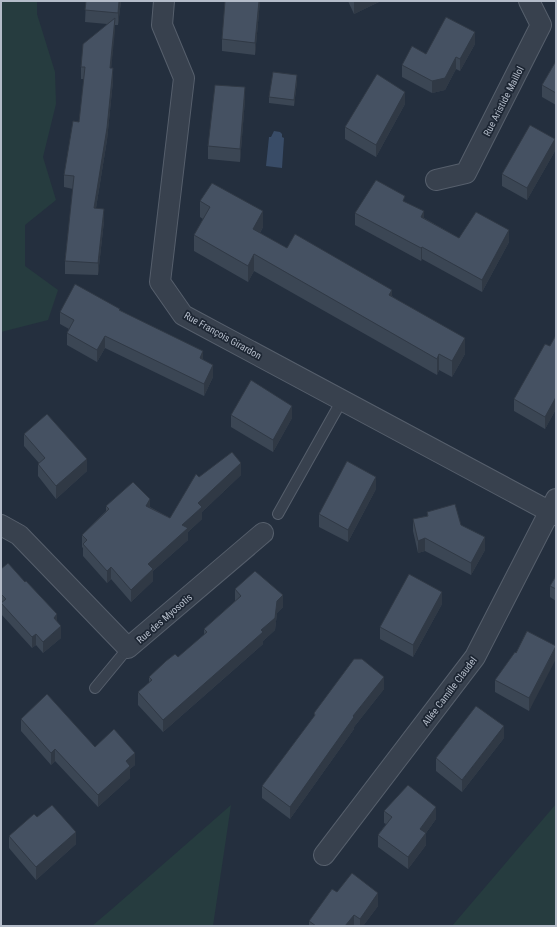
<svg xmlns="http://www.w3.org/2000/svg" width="557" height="927" viewBox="0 0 557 927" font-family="'Roboto Condensed',sans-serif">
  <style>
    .green { fill: #263c3f }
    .water { fill: #394c67 }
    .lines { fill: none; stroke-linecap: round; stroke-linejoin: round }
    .service-casing { stroke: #565f6c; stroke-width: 12 }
    .minor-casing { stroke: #565f6c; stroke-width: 22 }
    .service { stroke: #38414e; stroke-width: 10 }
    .minor { stroke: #38414e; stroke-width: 20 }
    .wall { fill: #3b4654 }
    .shaded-wall { fill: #303945 }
    .building { fill: #455162; stroke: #303945 }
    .labels { text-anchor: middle; stroke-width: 3.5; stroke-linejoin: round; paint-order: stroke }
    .street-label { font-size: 10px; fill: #b4bcc9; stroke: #1d2633 }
  </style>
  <rect width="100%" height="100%" fill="#242f3e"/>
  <path class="green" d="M 1,1 L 37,1 L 37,14 L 55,72 L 56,104 L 43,157 L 56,200 L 25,225 L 25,266 L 58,290 L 48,320 L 1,332 Z
    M 556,804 L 556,926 L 452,926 Z
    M 231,805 L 213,926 L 92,926 L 112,909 Z"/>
  <path class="water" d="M 274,131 L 280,132 L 282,134 L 282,137 L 284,138 L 282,168 L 266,166 L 269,137 L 271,137 Z"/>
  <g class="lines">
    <defs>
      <path id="service" d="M 278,514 L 342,400
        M 95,688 L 128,648"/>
      <path id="minor" d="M 164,1 L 162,25 L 184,78 L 160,282 L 183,315 L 556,515
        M 436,180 L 466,173 L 541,25 L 529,1
        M 1,525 L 19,535 L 128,648 L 263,533
        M 324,855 L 475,657 L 556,499"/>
    </defs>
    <use href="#service" class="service-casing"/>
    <use href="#minor" class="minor-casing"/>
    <use href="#service" class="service"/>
    <use href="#minor" class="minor"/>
  </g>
  <path class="wall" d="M 86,1 L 121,1 L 118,25 L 115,25 L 111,68 L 113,81 L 107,140 L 96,208 L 104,221 L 98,275 L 65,274 L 65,261 L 73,189 L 64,187 L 64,175 L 79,122 L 84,79 L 81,79 L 81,67 L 107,24 L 85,22 Z
    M 225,1 L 260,1 L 255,55 L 222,51 L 222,39 Z
    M 348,1 L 381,1 L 354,14 Z
    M 475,44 L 460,71 L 456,69 L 445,90 L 432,93 L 402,77 L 402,65 L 426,54 Z
    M 556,61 L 556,105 L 542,97 L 542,85 Z
    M 297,81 L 294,106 L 269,103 L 269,97 Z
    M 245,99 L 240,162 L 208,159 L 208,146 Z
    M 405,104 L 376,157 L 345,139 L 345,127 Z
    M 555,151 L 527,200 L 502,186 L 502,174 Z
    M 200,201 L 263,227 L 260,233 L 287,248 L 392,296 L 465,354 L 452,377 L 439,370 L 437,375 L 254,271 L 248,282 L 194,251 L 194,235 L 203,219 L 200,217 Z
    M 405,202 L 424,218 L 459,238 L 509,242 L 482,292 L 422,259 L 421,261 L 355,225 L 355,213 Z
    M 120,310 L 203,360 L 213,377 L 204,396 L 105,348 L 97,362 L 67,345 L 67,333 L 69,329 L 60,324 L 60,312 Z
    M 556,335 L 556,409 L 545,429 L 514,411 L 514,399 L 550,346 Z
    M 231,415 L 292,418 L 273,452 L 231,427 Z
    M 24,434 L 87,471 L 56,499 L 38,476 L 38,464 L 39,463 L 24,446 Z
    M 241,475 L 202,512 L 202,519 L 188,532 L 188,540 L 153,571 L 153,581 L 131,602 L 111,579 L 107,583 L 83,556 L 83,548 L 82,547 L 82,535 L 106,511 L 106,506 L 150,507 L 170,518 L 199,477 Z
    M 376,489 L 348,542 L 319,527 L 319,514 Z
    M 427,512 L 461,525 L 485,550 L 471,575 L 425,551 L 418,553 L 413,531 L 413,519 L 427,516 Z
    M 1,569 L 57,622 L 61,638 L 43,653 L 36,645 L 32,648 L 1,614 Z
    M 556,576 L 556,601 L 550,597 L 550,586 Z
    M 235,589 L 283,607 L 277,613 L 275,630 L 263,641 L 263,644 L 163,732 L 138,705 L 138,692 L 149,683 L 149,677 L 178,657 L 204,635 L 204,629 L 235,601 Z
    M 442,604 L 413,657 L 380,639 L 380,627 Z
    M 556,646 L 529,711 L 495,692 L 495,680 L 516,653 Z
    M 384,689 L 354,727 L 354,729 L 290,819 L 262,798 L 262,786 L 314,718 L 314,713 Z
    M 21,719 L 95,747 L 135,765 L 130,769 L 130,778 L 98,807 L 55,761 L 51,765 L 21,731 Z
    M 504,738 L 462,792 L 436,771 L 436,758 Z
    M 384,811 L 436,819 L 426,833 L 426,845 L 408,869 L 378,847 L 378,835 L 386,824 L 384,823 Z
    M 37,817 L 76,844 L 36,880 L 9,848 L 9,836 Z
    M 337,892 L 378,906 L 363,926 L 309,926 L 309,921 Z"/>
  <path class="shaded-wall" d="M 119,1 L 121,1 L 118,25 L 118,13 Z
    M 259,1 L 260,1 L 255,55 L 255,43 Z
    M 355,1 L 381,1 L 354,14 L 354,2 Z
    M 115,18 L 115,31 L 110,80 L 110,68 Z
    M 475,32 L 475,44 L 460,71 L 460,59 Z
    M 456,57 L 456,69 L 445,90 L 432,93 L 432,81 Z
    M 113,68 L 113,81 L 107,140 L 94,220 L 94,208 Z
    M 297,75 L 297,81 L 294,106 L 294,100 Z
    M 245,87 L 245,99 L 240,162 L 240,149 Z
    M 405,92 L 405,104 L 376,157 L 376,145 Z
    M 555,139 L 555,151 L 527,200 L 527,188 Z
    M 104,209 L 104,221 L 98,275 L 98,263 Z
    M 263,211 L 263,227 L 253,245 L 253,229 Z
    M 424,211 L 424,223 L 421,217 Z
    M 509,230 L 509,242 L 482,292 L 482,280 Z
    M 422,247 L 422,259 L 421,261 L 421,248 Z
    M 254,254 L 254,271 L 248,282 L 248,266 Z
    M 392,290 L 392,306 L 389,295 Z
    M 105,336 L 105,348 L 97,362 L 97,350 Z
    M 465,338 L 465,354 L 452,377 L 452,361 Z
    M 203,351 L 203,363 L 200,358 Z
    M 439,354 L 439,370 L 437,375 L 437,359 Z
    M 213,365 L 213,377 L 204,396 L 204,384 Z
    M 556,397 L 556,409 L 545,429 L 545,417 Z
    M 292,406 L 292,418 L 273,452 L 273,440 Z
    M 87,459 L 87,471 L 56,499 L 56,486 Z
    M 241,463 L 241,475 L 202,512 L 202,519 L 188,532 L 188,540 L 153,571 L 153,581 L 131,602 L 131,590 L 148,564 L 182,525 L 198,503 Z
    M 376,477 L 376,489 L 348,542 L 348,530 Z
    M 150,499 L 150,511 L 146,506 Z
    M 485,537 L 485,550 L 471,575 L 471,563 Z
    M 425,538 L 425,551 L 418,553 L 418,541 Z
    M 111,567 L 111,579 L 107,583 L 107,571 Z
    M 442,592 L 442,604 L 413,657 L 413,645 Z
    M 283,595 L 283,607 L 277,613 L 275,630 L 263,641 L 263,644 L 163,732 L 163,720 L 277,601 Z
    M 57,614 L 57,626 L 54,618 Z
    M 61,626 L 61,638 L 43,653 L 43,642 Z
    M 36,634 L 36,645 L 32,648 L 32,637 Z
    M 556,647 L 556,659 L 529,711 L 529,698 Z
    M 384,677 L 384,689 L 354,727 L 354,729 L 290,819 L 290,807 L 353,716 Z
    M 504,726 L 504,738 L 462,792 L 462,780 Z
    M 55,749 L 55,761 L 51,765 L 51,753 Z
    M 135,753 L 135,765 L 130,769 L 130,778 L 98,807 L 98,795 L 126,761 Z
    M 436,807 L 436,819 L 426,833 L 426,845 L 408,869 L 408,857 L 420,829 Z
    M 76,832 L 76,844 L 36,880 L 36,867 Z
    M 378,893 L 378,906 L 363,926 L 360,926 L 360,919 Z
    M 354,915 L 354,926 L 345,926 Z"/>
  <path class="building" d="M 86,1 L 119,1 L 118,13 L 85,10 Z
    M 225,1 L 259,1 L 255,43 L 222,39 Z
    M 446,17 L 475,32 L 460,59 L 456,57 L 445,78 L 432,81 L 402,65 L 412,46 L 426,54 Z
    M 115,18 L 110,68 L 113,68 L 107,128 L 94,208 L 104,209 L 98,263 L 65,261 L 74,176 L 64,175 L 73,121 L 79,122 L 85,67 L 81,67 L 83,44 Z
    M 556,61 L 556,93 L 542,85 Z
    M 273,72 L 297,75 L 294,100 L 269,97 Z
    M 377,74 L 405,92 L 376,145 L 345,127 Z
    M 215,85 L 245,87 L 240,149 L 208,146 Z
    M 530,125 L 555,139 L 527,188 L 502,174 Z
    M 376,180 L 405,196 L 403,201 L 424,211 L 421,217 L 459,238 L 476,212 L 509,230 L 482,280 L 422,247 L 421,248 L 355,213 Z
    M 212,183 L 263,211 L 253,229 L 287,248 L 295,234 L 392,290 L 389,295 L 465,338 L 452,361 L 439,354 L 437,359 L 254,254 L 248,266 L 194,235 L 210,207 L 200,201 Z
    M 75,284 L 120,309 L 119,310 L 203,351 L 200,358 L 213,365 L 204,384 L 105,336 L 97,350 L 67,333 L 74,320 L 60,312 Z
    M 556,335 L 556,397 L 545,417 L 514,399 L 545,344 L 550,346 Z
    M 251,380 L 292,406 L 273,440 L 231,415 Z
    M 47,414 L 87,459 L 56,486 L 38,464 L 45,458 L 24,434 Z
    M 232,452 L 241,463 L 198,503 L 202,507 L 182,525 L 188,528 L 148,564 L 153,569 L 131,590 L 111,567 L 107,571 L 83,544 L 87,540 L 82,535 L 109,509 L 106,506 L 133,482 L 150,499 L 146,506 L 170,518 L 196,474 L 199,477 Z
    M 347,461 L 376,477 L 348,530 L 319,514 Z
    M 455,504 L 461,525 L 485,537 L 471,563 L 425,538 L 418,541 L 413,519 L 428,516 L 427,512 Z
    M 8,563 L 25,582 L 26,581 L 57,614 L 54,618 L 61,626 L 43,642 L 36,634 L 32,637 L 1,603 L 6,599 L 1,594 L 1,569 Z
    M 255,571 L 283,595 L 277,601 L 275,618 L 261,630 L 263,632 L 163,720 L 138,692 L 152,680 L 149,677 L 166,661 L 175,654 L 178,657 L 207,632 L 204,629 L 241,596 L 235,589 Z
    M 409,574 L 442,592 L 413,645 L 380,627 Z
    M 556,576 L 556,589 L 550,586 Z
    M 527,631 L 556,646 L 529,698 L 495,680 L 515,652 L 516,653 Z
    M 354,659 L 362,659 L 384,677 L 353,716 L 354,717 L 290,807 L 262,786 L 315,715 L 314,713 Z
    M 47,694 L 95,747 L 114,729 L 135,753 L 126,761 L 130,766 L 98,795 L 55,749 L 51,753 L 21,719 Z
    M 476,706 L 504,726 L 462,780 L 436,758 Z
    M 408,785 L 436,807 L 420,829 L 426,833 L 408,857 L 378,835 L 392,817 L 384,811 Z
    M 52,805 L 76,832 L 36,867 L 9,836 L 34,814 L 37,817 Z
    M 352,873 L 378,893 L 360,919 L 354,915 L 345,926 L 316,926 L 309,921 L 332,889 L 337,892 Z"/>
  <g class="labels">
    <g class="street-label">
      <text transform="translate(503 101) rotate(-63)" y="4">Rue Aristide Maillol</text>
      <text transform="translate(223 335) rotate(29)" y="4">Rue François Girardon</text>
      <text transform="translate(164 618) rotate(-41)" y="4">Rue des Myosotis</text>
      <text transform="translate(449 691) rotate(-53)" y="4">Allée Camille Claudel</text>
    </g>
  </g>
  <rect width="557" height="927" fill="none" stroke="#b4bcc9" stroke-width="4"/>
</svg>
